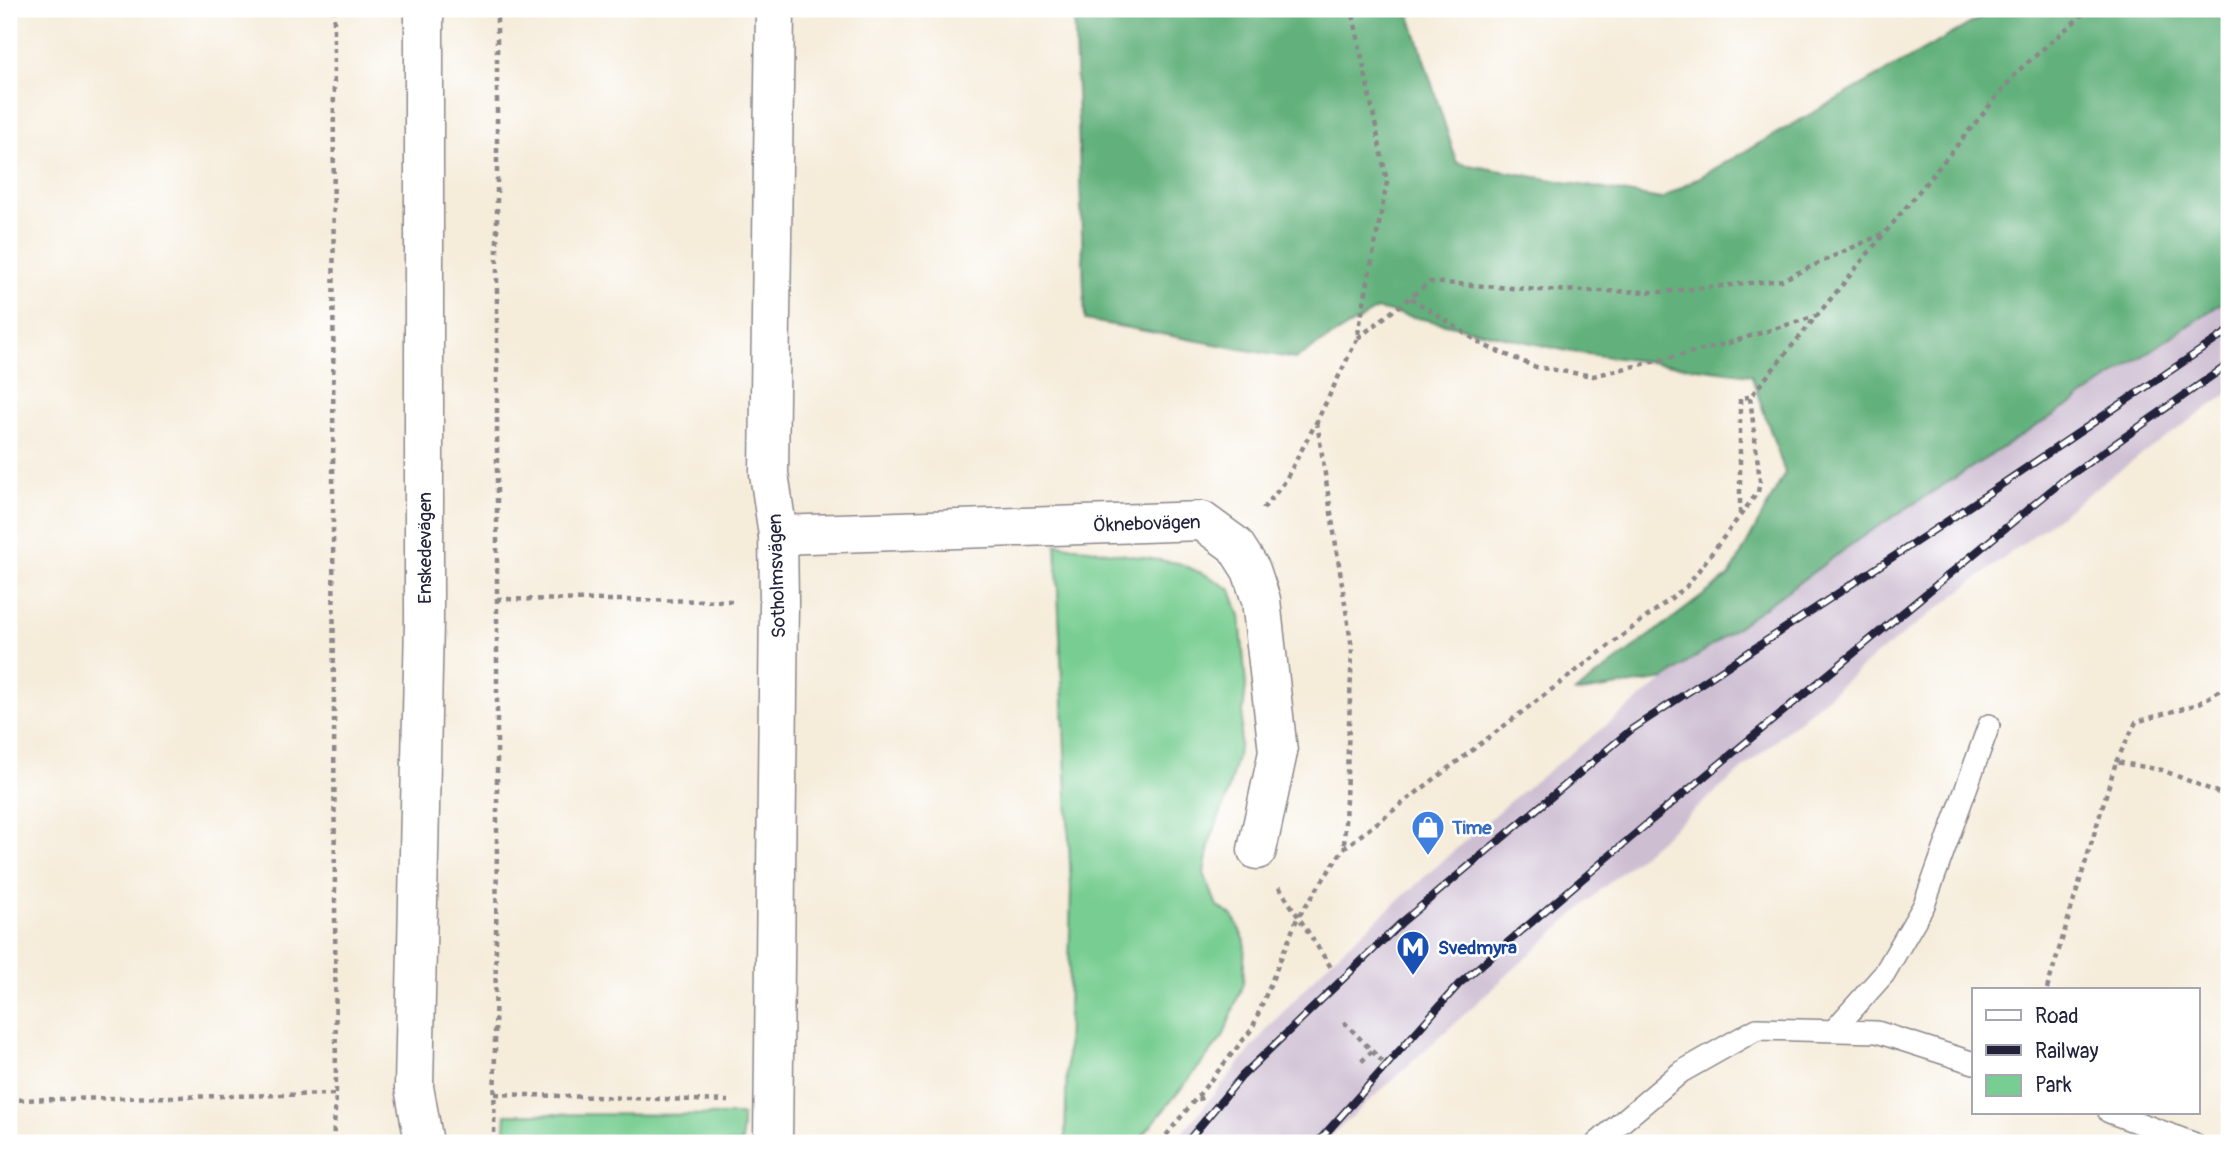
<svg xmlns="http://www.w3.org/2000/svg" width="2238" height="1152" viewBox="0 0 2238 1152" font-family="Pangolin,sans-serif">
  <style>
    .industrial { fill: #cdbed2 }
    .green { fill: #78ce92; stroke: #4d7866; stroke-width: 2 }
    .forest { fill: #62b17c; stroke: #426a5c; stroke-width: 2 }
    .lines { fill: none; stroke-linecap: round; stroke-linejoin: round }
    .service-casing { stroke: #8c878a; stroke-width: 24 }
    .minor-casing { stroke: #8c878a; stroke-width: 41 }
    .tertiary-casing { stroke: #8c878a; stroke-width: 41 }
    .path { stroke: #8c878a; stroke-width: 4.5; stroke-dasharray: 5 5; stroke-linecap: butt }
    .service { stroke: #fff; stroke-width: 21 }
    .minor { stroke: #fff; stroke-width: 38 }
    .tertiary { stroke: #fff; stroke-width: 38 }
    .rail-casing { stroke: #22223b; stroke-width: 8 }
    .rail { stroke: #fff; stroke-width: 5; stroke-dasharray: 16; stroke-linecap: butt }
    .labels { text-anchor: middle; stroke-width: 5; stroke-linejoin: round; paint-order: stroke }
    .street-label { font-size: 19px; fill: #22223b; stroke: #fff }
    .shop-label { font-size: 19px; font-weight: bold; fill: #366cbe; stroke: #fff; text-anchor: start }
    .transit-label { font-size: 19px; font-weight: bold; fill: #164399; stroke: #fff; text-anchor: start }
  </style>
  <rect width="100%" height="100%" fill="#fff"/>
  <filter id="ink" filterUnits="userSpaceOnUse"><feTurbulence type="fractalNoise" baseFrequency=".0143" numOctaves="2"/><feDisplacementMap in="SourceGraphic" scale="14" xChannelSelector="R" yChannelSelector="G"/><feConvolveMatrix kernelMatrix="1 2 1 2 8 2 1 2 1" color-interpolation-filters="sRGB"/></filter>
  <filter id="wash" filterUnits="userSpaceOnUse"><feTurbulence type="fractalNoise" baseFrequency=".00686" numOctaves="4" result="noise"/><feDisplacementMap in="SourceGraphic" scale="28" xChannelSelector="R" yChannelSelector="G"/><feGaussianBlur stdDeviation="1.57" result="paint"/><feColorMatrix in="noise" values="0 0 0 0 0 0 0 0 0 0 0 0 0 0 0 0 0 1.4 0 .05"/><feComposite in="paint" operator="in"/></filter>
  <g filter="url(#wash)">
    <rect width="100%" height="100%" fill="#f5ecda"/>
    <path class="industrial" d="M 2229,298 L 2229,393 L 2113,475 L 1874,657 L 1603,888 L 1323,1143 L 1174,1143 L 1269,1027 L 1330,961 L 1510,801 L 1665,679 L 1866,534 L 2076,401 Z"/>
    <path class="green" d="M 1056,544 L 1178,563 L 1208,576 L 1231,590 L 1240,616 L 1246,686 L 1239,749 L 1226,799 L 1210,841 L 1204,873 L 1217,906 L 1233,916 L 1245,941 L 1243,983 L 1223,1037 L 1137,1143 L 1065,1143 L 1071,888 Z
      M 506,1114 L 742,1115 L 742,1143 L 504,1143 Z"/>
    <path class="forest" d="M 1074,9 L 1408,9 L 1457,163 L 1661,199 L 1996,9 L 2229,9 L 2229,298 L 2076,401 L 1866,534 L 1665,679 L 1574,693 L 1730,575 L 1785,473 L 1751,375 L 1572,352 L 1377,309 L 1295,359 L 1085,320 Z"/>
  </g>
  <g filter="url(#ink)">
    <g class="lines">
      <defs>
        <path id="service" d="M 1834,1030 L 1884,974 L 1924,905 L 1989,725
          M 2109,1112 L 2193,1143
          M 1597,1143 L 1681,1072 L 1757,1029 L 1877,1032 L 1974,1063"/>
        <g id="minor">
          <path id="s1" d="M 778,535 L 1202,521 L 1235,545 L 1251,570 L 1261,600 L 1278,752 L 1257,850"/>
          <path d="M 773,1143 L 779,601 L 778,535 L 769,473 L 775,9"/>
        </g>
        <path id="tertiary" d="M 424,1143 L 414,1087 L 424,621 L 424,9"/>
      </defs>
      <use href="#service" class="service-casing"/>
      <use href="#minor" class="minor-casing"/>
      <use href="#tertiary" class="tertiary-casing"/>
      <path class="path" d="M 1411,298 L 1485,346 L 1536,367 L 1593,376 L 1715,347 L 1816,316
        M 1358,338 L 1430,282 L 1539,290 L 1660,292 L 1782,280 L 1882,234
        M 1317,422 L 1352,649 L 1344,848
        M 1263,509 L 1284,483 L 1317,421 L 1357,339 L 1387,182 L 1352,9
        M 1740,514 L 1740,398 L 1750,397 L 2018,71 L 2089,9
        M 497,599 L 734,601
        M 2116,762 L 2136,722 L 2198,704 L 2229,685
        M 1279,887 L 1332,969
        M 2047,989 L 2116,762 L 2162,770 L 2229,797
        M 1344,1022 L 1372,1051 L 1359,1064
        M 1372,1051 L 1391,1070
        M 495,1094 L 728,1101
        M 1199,1096 L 1203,1105
        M 9,1100 L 336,1094
        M 333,1143 L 336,1094 L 333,523 L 334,9
        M 494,1143 L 497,839 L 497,9
        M 1160,1143 L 1252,1029 L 1297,919 L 1344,848 L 1686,587 L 1758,492 L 1760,481 L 1750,397"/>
      <use href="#service" class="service"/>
      <use href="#minor" class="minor"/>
      <use href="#tertiary" class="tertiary"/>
      <defs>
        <path id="rail" d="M 1186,1143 L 1242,1076 L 1401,923 L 1632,729 L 1937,528 L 2229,331
          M 1317,1143 L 1459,984 L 1648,823 L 2066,478 L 2229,364"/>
      </defs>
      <use href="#rail" class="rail-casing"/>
      <use href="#rail" class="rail"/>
    </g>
  </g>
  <defs>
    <symbol id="shop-pin" viewBox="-11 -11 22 30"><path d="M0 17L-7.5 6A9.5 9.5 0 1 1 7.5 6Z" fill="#3f7fe0" stroke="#fff"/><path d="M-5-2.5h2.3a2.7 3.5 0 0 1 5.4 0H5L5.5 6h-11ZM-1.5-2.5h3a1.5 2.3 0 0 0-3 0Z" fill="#fff"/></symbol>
    <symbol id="metro-pin" viewBox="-11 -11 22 30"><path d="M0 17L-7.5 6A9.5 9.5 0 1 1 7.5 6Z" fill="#1a4fb4" stroke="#fff"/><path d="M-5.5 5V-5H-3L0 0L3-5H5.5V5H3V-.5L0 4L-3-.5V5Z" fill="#fff"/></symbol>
  </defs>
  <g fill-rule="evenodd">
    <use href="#shop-pin" x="1409" y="808" width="38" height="52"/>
    <use href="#metro-pin" x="1394" y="928" width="38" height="52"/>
  </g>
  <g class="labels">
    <g class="street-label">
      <text dy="7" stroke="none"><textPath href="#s1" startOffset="369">Öknebovägen</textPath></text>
      <text transform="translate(424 548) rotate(-90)" y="7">Enskedevägen</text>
      <text transform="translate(776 576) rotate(-92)" y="7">Sotholmsvägen</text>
    </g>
    <g class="shop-label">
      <text x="1452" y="834">Time</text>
    </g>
    <g class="transit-label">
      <text x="1438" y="954">Svedmyra</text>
    </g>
  </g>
  <rect width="2238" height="1152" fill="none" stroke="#fff" stroke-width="35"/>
  <rect x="1972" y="988" width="228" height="126" fill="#ffffff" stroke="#a7a7b1" stroke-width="2"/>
  <rect x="1986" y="1010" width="35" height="10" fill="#ffffff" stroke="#a7a7b1" stroke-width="2"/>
  <text x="2035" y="1023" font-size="21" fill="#22223b">Road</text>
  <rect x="1986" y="1045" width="35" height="10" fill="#22223b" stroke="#a7a7b1" stroke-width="2"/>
  <text x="2035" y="1058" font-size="21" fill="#22223b">Railway</text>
  <rect x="1986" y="1075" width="35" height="21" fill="#78ce92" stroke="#a7a7b1" stroke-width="2"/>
  <text x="2035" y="1092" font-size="21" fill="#22223b">Park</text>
</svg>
